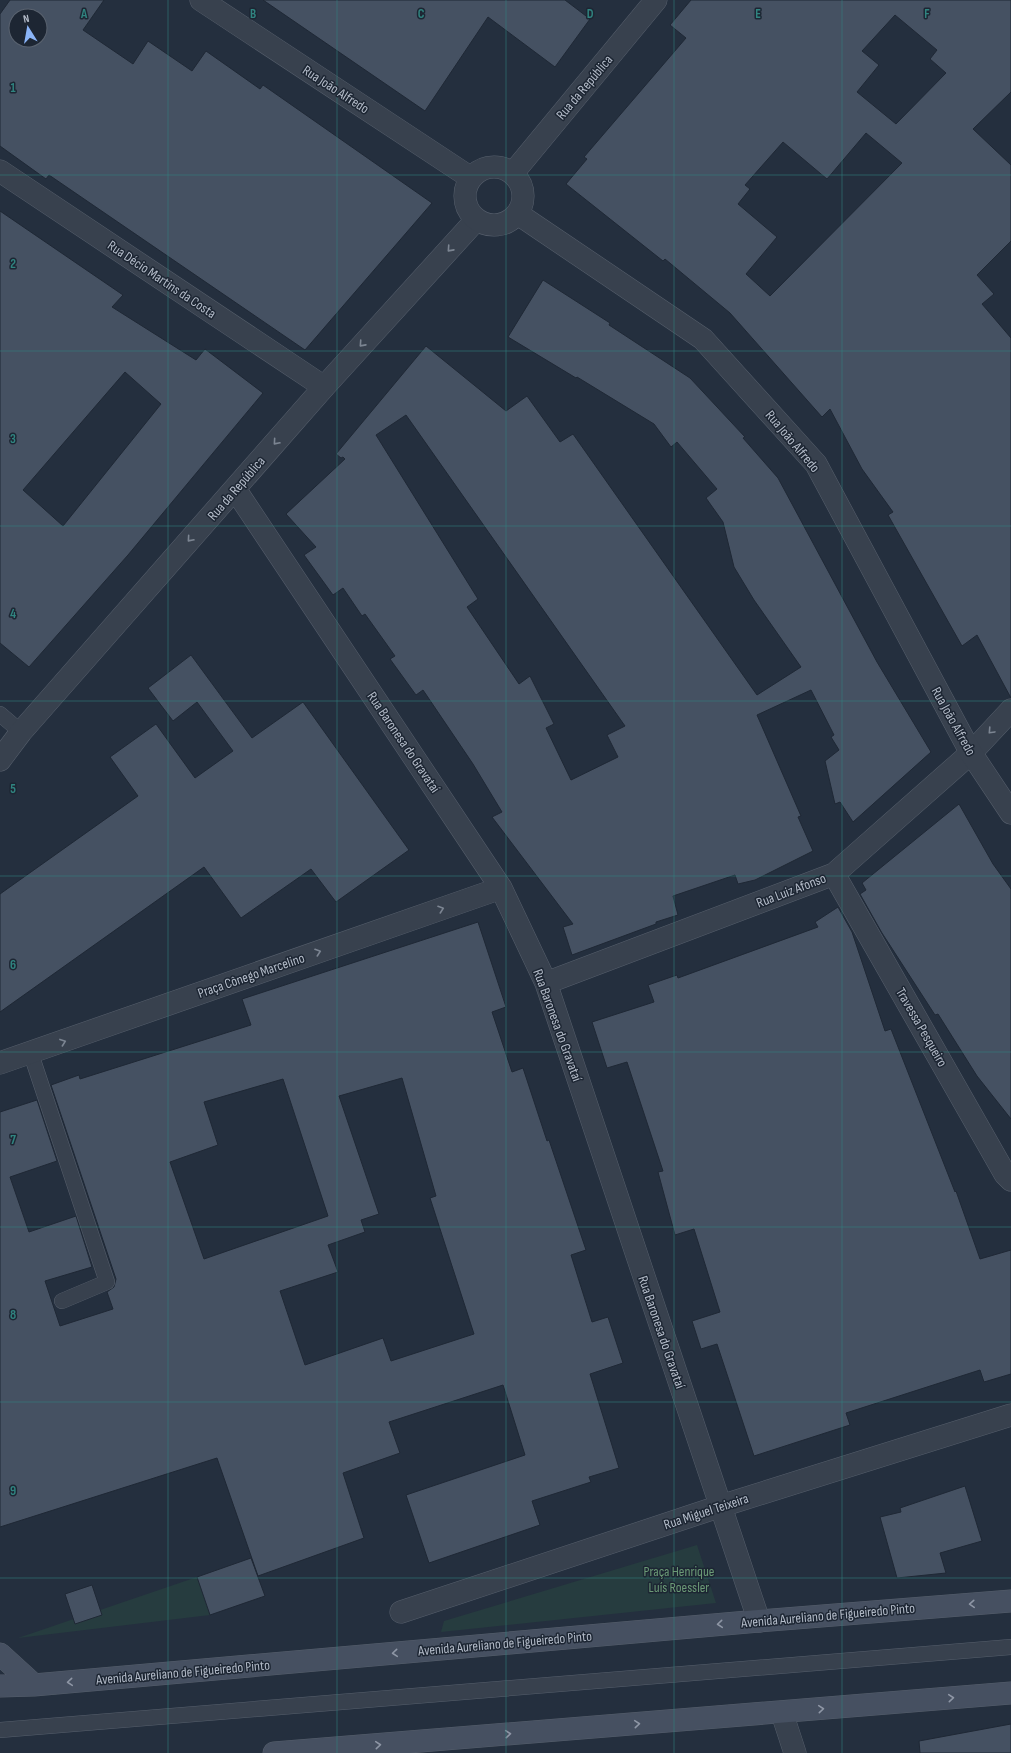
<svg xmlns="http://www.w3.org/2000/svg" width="1011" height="1753" viewBox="0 0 1011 1753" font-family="'Sofia Sans Condensed',sans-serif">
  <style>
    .green { fill: #263c3f }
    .building { fill: #455162; stroke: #1f2835; fill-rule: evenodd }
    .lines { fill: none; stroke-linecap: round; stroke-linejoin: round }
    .service-casing { stroke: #565f6c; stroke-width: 16 }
    .minor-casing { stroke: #565f6c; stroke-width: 23 }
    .tertiary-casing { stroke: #565f6c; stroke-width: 23 }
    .secondary-casing { stroke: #565f6c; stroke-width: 23 }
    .service { stroke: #38414e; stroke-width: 15 }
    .minor { stroke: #38414e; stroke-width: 22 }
    .tertiary { stroke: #38414e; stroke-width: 22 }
    .secondary { stroke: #465061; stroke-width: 22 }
    .oneway { stroke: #7c8592 }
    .oneway2 { stroke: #8e96a5 }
    .grid { fill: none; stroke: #308480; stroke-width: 1; stroke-opacity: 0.55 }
    .labels { text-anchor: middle; stroke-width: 3; stroke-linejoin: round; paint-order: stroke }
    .street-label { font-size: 14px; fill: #b4bcc9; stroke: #1d2633 }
    .park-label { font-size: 14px; fill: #6b9a76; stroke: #1d2633 }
    .grid-label { font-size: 13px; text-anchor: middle; font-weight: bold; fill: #308480; stroke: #1d2633; stroke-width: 3; stroke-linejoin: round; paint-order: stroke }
  </style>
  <rect width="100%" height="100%" fill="#242f3e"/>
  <path class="green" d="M 697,1545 L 716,1603 L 441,1632 L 444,1621 Z
    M 197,1577 L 210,1615 L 18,1638 Z"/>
  <path class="building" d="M 10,0 L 104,0 L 83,30 L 133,64 L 148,41 L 192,71 L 206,51 L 260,89 L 263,85 L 432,203 L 305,350 L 49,175 L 46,179 L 0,146 L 0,14 ZM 16,16 L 40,16 L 40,40 L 16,40 Z
    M 263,0 L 565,0 L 590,19 L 555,67 L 488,17 L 425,111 Z
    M 691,0 L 1011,0 L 1011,92 L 973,129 L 1011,165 L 1011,241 L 977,275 L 994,294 L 982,304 L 1011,338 L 1011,698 L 977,635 L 962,646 L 888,515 L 893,512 L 862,469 L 830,409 L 822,417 L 730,313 L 665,259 L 663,261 L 566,184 L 587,159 L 584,157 L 686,38 L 670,25 ZM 895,15 L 937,50 L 930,59 L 946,73 L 896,124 L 857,92 L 879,65 L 862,51 ZM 866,133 L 902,163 L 770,296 L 746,274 L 777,237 L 738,204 L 750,189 L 745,185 L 783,142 L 827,179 Z
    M 0,211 L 123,295 L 112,307 L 196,360 L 205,349 L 263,393 L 128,555 L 29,667 L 0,643 ZM 125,372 L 161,404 L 63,526 L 23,490 Z
    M 543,280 L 610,323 L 609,325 L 690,378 L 745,437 L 743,438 L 778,478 L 877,662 L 931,752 L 853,822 L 840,802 L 835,804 L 825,761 L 839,750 L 831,737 L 834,735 L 811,690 L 757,715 L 801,816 L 798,817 L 813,851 L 755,880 L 738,884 L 735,875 L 673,896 L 678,915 L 656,922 L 656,924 L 572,955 L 563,927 L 573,924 L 492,817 L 502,812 L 473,764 L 423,690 L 416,695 L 390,659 L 395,656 L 365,614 L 362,616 L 343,588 L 333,595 L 304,555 L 316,547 L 286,514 L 345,459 L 343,457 L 341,458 L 336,454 L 426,346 L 506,411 L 527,396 L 560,442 L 573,434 L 757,695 L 801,667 L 754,600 L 734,567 L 723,522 L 706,498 L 717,489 L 677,442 L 671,447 L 654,424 L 577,377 L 576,378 L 508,337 ZM 406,415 L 625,726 L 607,735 L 618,757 L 571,780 L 546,728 L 554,724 L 530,676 L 519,684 L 467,607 L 478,599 L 376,435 Z
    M 191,655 L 252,738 L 303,702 L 409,850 L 336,902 L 311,869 L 241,918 L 204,867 L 0,1012 L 0,894 L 138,796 L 110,757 L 156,724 L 195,778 L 233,751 L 197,702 L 173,721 L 148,688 Z
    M 959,804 L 993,864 L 1011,889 L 1011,1119 L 977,1076 L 938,1014 L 935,1015 L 882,933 L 860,894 L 866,890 L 862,883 Z
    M 838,907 L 852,932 L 885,1031 L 891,1029 L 955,1192 L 956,1191 L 980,1259 L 1011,1250 L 1011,1374 L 984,1382 L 980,1370 L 846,1413 L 850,1425 L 754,1456 L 717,1344 L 701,1349 L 692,1321 L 720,1312 L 694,1229 L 675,1235 L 658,1172 L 663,1171 L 627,1062 L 607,1068 L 592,1022 L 654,1002 L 648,985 L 677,975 L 678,978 L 818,927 L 815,922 Z
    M 478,922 L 506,1007 L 492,1012 L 512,1072 L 523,1068 L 547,1141 L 549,1140 L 586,1250 L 571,1255 L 592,1322 L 608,1317 L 623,1363 L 590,1374 L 619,1468 L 589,1477 L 591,1482 L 532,1501 L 540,1525 L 429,1563 L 406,1495 L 525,1455 L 503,1385 L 389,1422 L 400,1453 L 343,1473 L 364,1538 L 258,1576 L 217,1458 L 0,1527 L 0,1112 L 37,1100 L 57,1161 L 10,1177 L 29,1232 L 76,1216 L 92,1267 L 45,1281 L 60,1326 L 113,1309 L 107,1292 L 114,1287 L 116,1279 L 51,1085 L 79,1075 L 80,1079 L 251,1025 L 242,999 ZM 402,1078 L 436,1196 L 430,1198 L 474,1334 L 391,1361 L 383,1338 L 305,1365 L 280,1291 L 338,1272 L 328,1245 L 365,1232 L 361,1220 L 379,1214 L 339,1096 ZM 283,1079 L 328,1216 L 204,1259 L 170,1162 L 218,1145 L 204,1102 Z
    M 965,1486 L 982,1541 L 940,1553 L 946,1573 L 897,1578 L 880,1517 L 901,1512 L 900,1508 Z
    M 251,1558 L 265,1596 L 210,1615 L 197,1577 Z
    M 92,1585 L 102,1615 L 75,1624 L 65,1594 Z
    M 1011,1724 L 1011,1753 L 920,1753 L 919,1741 Z"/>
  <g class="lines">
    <defs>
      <path id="service" d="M 0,714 L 21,732
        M 31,1054 L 107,1282 L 62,1301
        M 0,1730 L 1011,1647"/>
      <path id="minor" d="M 0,171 L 324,387
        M 235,489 L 501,888 L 546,983 L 759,1621
        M 0,760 L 21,732 L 324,387 L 476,220
        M 834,874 L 1005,1174 L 1011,1180
        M 546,983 L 834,874 L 971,753 L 1011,710
        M 0,1063 L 501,888
        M 401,1612 L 721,1506 L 1011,1415
        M 782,1713 L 795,1753"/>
      <path id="tertiary" d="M 201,0 L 471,178
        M465 196a29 29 0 1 1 58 0a29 29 0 1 1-58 0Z
        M 513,173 L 656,0
        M 518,214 L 703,339 L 816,464 L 971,753 L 1011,813"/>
      <path id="secondary" d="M 0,1654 L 34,1685
        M 0,1686 L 34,1685 L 759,1621 L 1011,1601
        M 274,1753 L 1011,1693"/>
    </defs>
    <use href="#service" class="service-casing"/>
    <use href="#minor" class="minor-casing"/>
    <use href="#tertiary" class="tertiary-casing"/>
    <use href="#secondary" class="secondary-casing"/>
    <use href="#service" class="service"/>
    <use href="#minor" class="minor"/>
    <use href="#tertiary" class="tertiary"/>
    <use href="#secondary" class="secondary"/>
  </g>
  <defs><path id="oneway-chevron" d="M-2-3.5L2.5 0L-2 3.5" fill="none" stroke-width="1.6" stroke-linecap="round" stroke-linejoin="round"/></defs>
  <g class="oneway">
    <use href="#oneway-chevron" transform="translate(450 249) rotate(132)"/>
    <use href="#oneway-chevron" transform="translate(362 344) rotate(132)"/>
    <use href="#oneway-chevron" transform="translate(276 442) rotate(131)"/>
    <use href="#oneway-chevron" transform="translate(190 539) rotate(131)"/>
    <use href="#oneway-chevron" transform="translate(991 731) rotate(133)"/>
    <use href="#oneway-chevron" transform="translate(441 909) rotate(-19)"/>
    <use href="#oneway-chevron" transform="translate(318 952) rotate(-19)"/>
    <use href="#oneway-chevron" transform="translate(63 1042) rotate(-20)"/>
  </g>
  <g class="oneway2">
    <use href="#oneway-chevron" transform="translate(972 1604) rotate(176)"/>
    <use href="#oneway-chevron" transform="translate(720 1624) rotate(175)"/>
    <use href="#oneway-chevron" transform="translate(395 1653) rotate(175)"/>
    <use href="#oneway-chevron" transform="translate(70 1682) rotate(175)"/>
    <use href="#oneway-chevron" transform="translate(951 1698) rotate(-5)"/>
    <use href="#oneway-chevron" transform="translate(821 1709) rotate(-5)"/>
    <use href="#oneway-chevron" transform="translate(637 1724) rotate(-5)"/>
    <use href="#oneway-chevron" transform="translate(508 1734) rotate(-5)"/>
    <use href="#oneway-chevron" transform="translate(378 1745) rotate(-5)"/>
  </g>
  <path class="grid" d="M 168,0 L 168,1753M 337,0 L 337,1753M 506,0 L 506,1753M 674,0 L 674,1753M 842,0 L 842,1753M 0,175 L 1011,175M 0,351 L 1011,351M 0,526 L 1011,526M 0,701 L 1011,701M 0,876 L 1011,876M 0,1052 L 1011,1052M 0,1227 L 1011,1227M 0,1402 L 1011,1402M 0,1578 L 1011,1578"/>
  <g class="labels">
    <g class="street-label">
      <text transform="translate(584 87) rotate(-50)" y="5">Rua da República</text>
      <text transform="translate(336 89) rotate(33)" y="5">Rua João Alfredo</text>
      <text transform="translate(162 279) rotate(34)" y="5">Rua Décio Martins da Costa</text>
      <text transform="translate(793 441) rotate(50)" y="5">Rua João Alfredo</text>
      <text transform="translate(236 488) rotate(-49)" y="5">Rua da República</text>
      <text transform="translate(954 721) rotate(61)" y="5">Rua João Alfredo</text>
      <text transform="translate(404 742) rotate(56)" y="5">Rua Baronesa do Gravataí</text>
      <text transform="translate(791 890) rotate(-21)" y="5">Rua Luiz Afonso</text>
      <text transform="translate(251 975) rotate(-19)" y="5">Praça Cônego Marcelino</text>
      <text transform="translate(558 1025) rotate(70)" y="5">Rua Baronesa do Gravataí</text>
      <text transform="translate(922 1027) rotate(60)" y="5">Travessa Pesqueiro</text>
      <text transform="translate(662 1332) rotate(71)" y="5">Rua Baronesa do Gravataí</text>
      <text transform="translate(706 1511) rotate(-18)" y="5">Rua Miguel Teixeira</text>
      <text transform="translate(828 1615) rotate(-5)" y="5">Avenida Aureliano de Figueiredo Pinto</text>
      <text transform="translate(505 1643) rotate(-5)" y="5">Avenida Aureliano de Figueiredo Pinto</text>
      <text transform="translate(183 1672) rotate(-5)" y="5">Avenida Aureliano de Figueiredo Pinto</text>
    </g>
    <g class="park-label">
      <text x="679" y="1576">Praça Henrique<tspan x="679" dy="16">Luís Roessler</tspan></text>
    </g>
  </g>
  <g class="grid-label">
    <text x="84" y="18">A</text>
    <text x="253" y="18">B</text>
    <text x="421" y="18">C</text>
    <text x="590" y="18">D</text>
    <text x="758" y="18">E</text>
    <text x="927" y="18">F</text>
    <text x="13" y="92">1</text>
    <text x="13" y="268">2</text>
    <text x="13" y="443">3</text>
    <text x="13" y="618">4</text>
    <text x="13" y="793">5</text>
    <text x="13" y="969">6</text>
    <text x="13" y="1144">7</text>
    <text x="13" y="1319">8</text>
    <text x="13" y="1495">9</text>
  </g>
  <g transform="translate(28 28) rotate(349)"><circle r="19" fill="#1d2633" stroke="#59626f"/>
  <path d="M0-3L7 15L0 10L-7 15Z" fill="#8ab4f8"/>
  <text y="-6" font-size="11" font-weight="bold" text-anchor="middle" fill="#b4bcc9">N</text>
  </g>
</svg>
